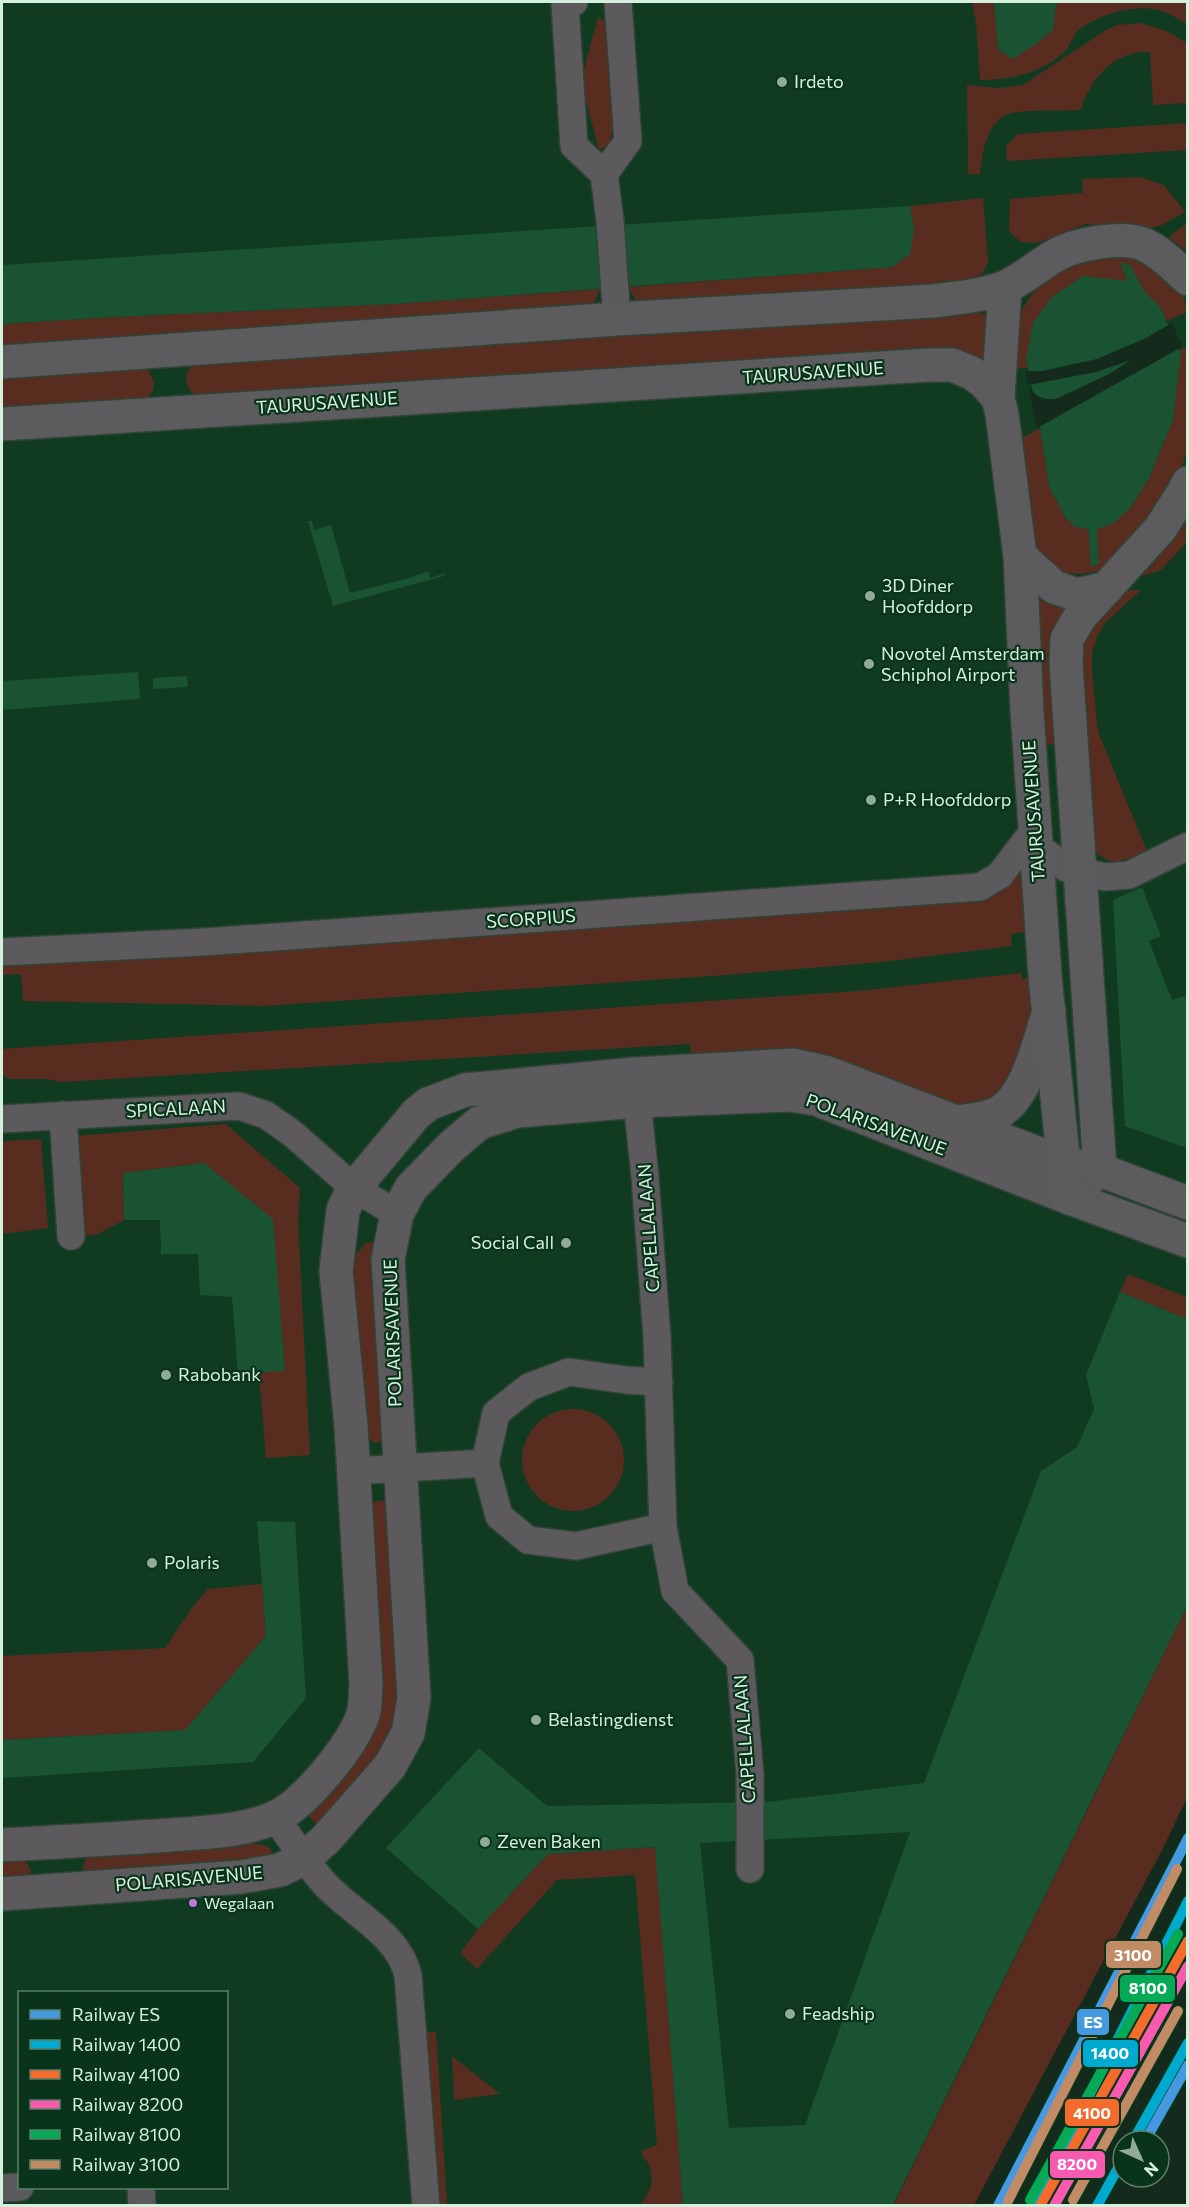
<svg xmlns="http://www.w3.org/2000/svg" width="1189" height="2207" viewBox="0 0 1189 2207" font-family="Commissioner,sans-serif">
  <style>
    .built { fill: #103b21; fill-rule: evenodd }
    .green { fill: #582d20 }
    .water { fill: #1a5331; fill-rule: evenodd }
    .pier { fill: #132a1c }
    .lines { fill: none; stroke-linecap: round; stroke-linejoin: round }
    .minor-casing { stroke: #304438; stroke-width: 30 }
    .tertiary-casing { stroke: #304438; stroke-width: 36 }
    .secondary-casing { stroke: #304438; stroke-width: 36 }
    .minor { stroke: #5d5a5d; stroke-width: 27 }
    .tertiary { stroke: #5d5a5d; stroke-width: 33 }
    .secondary { stroke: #5c5b5d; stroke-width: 33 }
    .rail-1-casing { stroke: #0a331b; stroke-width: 15 }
    .rail-2-casing { stroke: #0a331b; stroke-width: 15 }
    .rail-3-casing { stroke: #0a331b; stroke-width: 15 }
    .rail-4-casing { stroke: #0a331b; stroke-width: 15 }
    .rail-5-casing { stroke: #0a331b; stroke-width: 15 }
    .rail-6-casing { stroke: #0a331b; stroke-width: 15 }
    .rail-1 { stroke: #4699e1; stroke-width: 10 }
    .rail-2 { stroke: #00a9ce; stroke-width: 10 }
    .rail-3 { stroke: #f36c2b; stroke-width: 10 }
    .rail-4 { stroke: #f75aaf; stroke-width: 10 }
    .rail-5 { stroke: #06aa56; stroke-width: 10 }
    .rail-6 { stroke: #c18c65; stroke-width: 10 }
    .poi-dot { fill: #91ab99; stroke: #0a331b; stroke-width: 2 }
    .bus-dot { fill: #bd7bd9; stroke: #0a331b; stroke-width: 2 }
    .labels { text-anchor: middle; stroke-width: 4.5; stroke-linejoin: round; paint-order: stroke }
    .bus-label { font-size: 16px; fill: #d5f0dc; stroke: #0a331b; text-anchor: start }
    .poi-label { font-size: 18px; fill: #d5f0dc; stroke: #0a331b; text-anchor: start }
    .street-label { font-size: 18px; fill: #d5f0dc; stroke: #0a331b }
    .line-badge { stroke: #0a331b; stroke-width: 2 }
    .badge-label { font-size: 16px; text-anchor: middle; font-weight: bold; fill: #fff }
  </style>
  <rect width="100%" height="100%" fill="#132a1c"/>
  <path class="built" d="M 2,2 L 1187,2 L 1187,1438 L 817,2205 L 2,2206 ZM 20,1992 L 226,1992 L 226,2188 L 20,2188 Z"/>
  <path class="green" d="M 972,2 L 994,2 L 998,50 L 1058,2 L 1187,2 L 1187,24 C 1178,19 1169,13 1159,10 C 1134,4 1100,14 1080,29 C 1074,33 1071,44 1065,51 C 1043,73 1010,80 980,80 L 976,22 Z
    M 598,17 L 609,23 L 618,111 L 609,144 L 599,150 L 581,81 Z
    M 1141,23 L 1166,31 L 1187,43 L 1187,103 L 1153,105 L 1150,52 C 1115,50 1090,78 1081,110 C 1065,111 1018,109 1005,115 C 986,126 982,154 980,174 L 968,174 L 967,85 L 999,88 L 1023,85 L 1106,30 L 1117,25 Z
    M 1187,123 L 1187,150 L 1007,161 L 1006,146 L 1018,134 Z
    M 1140,177 L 1164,185 L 1185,212 L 1162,225 L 1147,229 L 1086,224 L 1037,243 L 1021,242 L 1009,231 L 1010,199 L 1083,193 L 1082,179 Z
    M 983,198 L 988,262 L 983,273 L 973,282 L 641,304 L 634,298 L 629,287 L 893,267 L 914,231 L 910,206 Z
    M 1187,223 L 1187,252 L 1169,237 Z
    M 1122,256 C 1147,264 1187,281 1187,312 L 1167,321 L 1160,307 L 1144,291 L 1130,265 L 1121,263 L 1127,281 L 1026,359 L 1028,368 L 1008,369 L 1014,322 L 1039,283 L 1084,257 Z
    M 600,289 L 595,301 L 588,308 L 2,349 L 2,324 L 113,317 L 395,304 Z
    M 974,309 C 1000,320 993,339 994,363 L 971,354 L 957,352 L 202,401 C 186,389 181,381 193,363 Z
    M 1187,346 L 1188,448 L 1182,466 L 1160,506 L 1113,562 L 1099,571 L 1082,574 L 1067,573 L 1053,569 L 1030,544 L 1022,438 L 1040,428 L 1049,486 L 1065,517 L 1088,529 L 1091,566 L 1097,530 L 1115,522 L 1130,508 L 1149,478 L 1173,420 L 1180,350 Z
    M 145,366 C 158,384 157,391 140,405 L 2,413 L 2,372 Z
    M 1187,513 L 1187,540 L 1182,547 L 1161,570 L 1139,577 L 1136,574 Z
    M 1034,588 L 1071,601 L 1057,744 L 1042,745 Z
    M 1130,590 L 1141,590 L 1105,623 L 1097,637 L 1092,653 L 1092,672 L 1098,732 L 1147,851 C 1119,862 1108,870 1088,842 L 1078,654 C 1088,627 1105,605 1130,590 Z
    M 1021,866 L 1032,931 L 1011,934 L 1012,946 L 882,962 L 712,976 L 263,1006 L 23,1001 L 21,974 L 2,975 L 2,964 L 974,898 Z
    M 1021,973 L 1022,979 L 1037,977 L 1036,1012 L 1020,1069 L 989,1103 L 964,1108 L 692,1066 L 690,1044 L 62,1082 L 46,1079 L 8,1079 L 2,1073 L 2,1049 L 858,991 Z
    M 226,1124 L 300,1188 L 298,1222 L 310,1455 L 266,1458 L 259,1373 L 285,1370 L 272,1219 L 203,1163 L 123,1173 L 124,1220 L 98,1234 L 77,1238 L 74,1136 Z
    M 41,1139 L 48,1228 L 2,1234 L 2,1141 Z
    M 371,1242 L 375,1243 L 385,1441 C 376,1445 371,1441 364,1435 L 351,1285 L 352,1259 L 366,1243 Z
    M 1128,1274 L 1187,1297 L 1187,1319 L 1120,1292 Z
    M522 1460a51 51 0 1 1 102 0a51 51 0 1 1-102 0Z
    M 378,1500 L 385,1501 L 392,1507 L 402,1716 L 382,1756 L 319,1827 L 302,1809 L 366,1736 L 366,1508 Z
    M 262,1584 L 266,1636 L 185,1730 L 2,1740 L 2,1656 L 165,1648 L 194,1605 L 208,1589 Z
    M 1187,1606 L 1187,1798 L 1162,1850 L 974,2205 L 893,2206 Z
    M 246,1842 L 268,1846 L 274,1855 L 266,1867 L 85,1880 L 83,1867 L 87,1854 Z
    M 656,1847 L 683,2205 L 640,2205 C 650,2194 656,2178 648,2163 C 645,2158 642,2157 641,2151 L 657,2145 L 635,1875 L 557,1880 L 477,1969 L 460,1953 L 478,1929 L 548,1854 Z
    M 2,1858 L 24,1858 L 31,1870 L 24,1884 L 2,1885 Z
    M 427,2032 L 436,2032 L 447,2205 L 439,2205 Z
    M 452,2056 L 500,2094 L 454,2100 Z"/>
  <path class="water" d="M 994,2 L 1058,2 L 1056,5 L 1053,30 L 1040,41 L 1013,59 L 998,50 Z
    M 910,206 L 914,231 L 910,254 L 893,267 L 395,304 L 113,317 L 2,324 L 2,265 Z
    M 1120,262 L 1130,265 L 1144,291 L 1160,307 L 1181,353 L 1173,420 L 1149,478 L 1130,508 L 1115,522 L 1097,530 L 1099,564 L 1091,567 L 1088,529 L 1075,527 L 1065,517 L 1049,486 L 1040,428 L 1026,359 L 1033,323 L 1052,297 L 1083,276 L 1127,281 Z
    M 308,521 L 312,521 L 314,530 L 331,525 L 350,593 L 406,579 L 428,571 L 430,578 L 445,573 L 444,576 L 333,606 Z
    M 138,672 L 140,699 L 2,710 L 2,681 Z
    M 187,676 L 188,687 L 153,689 L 153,678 Z
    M 1142,887 L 1161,936 L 1149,941 L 1172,1000 L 1185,996 L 1187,1001 L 1187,1148 L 1125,1126 L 1113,900 Z
    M 204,1163 L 273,1219 L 285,1371 L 238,1374 L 232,1297 L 200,1295 L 198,1254 L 161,1254 L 160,1220 L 124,1220 L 123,1173 Z
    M 1120,1292 L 1187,1319 L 1187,1606 L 893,2205 L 683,2205 L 655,1847 L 548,1854 L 478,1929 L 386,1848 L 479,1748 L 547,1806 L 767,1802 L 924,1783 L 1041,1471 L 1077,1447 L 1094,1409 L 1086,1375 ZM 910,1832 L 805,2125 L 729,2128 L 700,1843 Z
    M 257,1521 L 295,1522 L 306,1698 L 253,1762 L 2,1778 L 2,1740 L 185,1730 L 266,1636 Z"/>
  <path class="pier" d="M 1172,323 L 1182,347 L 1037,428 L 1029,387 L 1037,396 L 1046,399 L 1056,399 L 1109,374 L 1131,360 L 1096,372 L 1028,385 L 1025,371 L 1042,371 L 1097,359 L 1146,338 Z"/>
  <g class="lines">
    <defs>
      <path id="minor" d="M 574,2 L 565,4 L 574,146 L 604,174 L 610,221 L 617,319
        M 604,174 L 628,141 L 618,2
        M 1036,845 L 1066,868 L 1105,877 L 1129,875 L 1188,846
        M 2,952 L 204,942 L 980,887 L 1000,875 L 1035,829
        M 635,1081 L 645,1177 L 657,1337 L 663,1527 L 675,1591 L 740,1660 L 750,1774 L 750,1869
        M 63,1115 L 71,1236
        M 2,1119 L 239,1106 L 266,1115 L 293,1134 L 354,1188 L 397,1214
        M 659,1382 L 626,1380 L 569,1372 L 529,1387 L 496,1413 L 485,1463 L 499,1516 L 528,1540 L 576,1546 L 663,1527
        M 353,1471 L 485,1463
        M 275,1817 C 291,1840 307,1864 325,1884 C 352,1914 398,1933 408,1975 L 426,2206
        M 2,2188 L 20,2187
        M 141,2188 L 142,2206"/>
      <path id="tertiary" d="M 959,1122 C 970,1120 985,1119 996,1114 C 1027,1100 1039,1041 1049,1011
        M 2,1845 C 58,1842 114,1839 171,1835 C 206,1832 241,1832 274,1818 C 304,1805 348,1750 361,1720 C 366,1710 365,1695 366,1684 L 351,1426 L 336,1271 L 343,1210 L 354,1188 L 416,1114 L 428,1104 L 465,1090 L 635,1074 L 793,1065 L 825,1072 L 1063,1163 L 1089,1168
        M 2,1894 L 241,1877 L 280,1870 L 305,1858 L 326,1839 L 390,1766 L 408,1733 L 414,1698 L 388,1259 L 397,1214 L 411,1188 L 451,1147 L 479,1123 L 517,1111 L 637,1101 L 790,1095 L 816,1099 L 1067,1197 L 1100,1170"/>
      <path id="secondary" d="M 2,362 L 617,319 L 933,301 C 957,298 983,296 1005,287 C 1023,279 1039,265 1056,255 C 1076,244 1122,235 1145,245 C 1161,252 1175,267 1188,279
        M 998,398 L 1005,287
        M 2,424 L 928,365 L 952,365 L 972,373 L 984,382 L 998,398 L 1002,414 L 1020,556 L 1027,710 L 1045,976 L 1067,1197 L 1188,1241
        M 1188,483 L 1183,493 L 1160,529 L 1079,618 L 1067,639 L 1066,663 C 1077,832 1088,1001 1100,1170 L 1188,1203
        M 1020,556 L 1054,587 L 1077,595 L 1107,588"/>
    </defs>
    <use href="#minor" class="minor-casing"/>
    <use href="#tertiary" class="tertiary-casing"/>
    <use href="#secondary" class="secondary-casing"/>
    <use href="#minor" class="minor"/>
    <use href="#tertiary" class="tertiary"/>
    <use href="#secondary" class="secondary"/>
    <defs>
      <path id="rail-1" d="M 1145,2141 L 1188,2065
        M 998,2206 L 1188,1838"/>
      <path id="rail-2" d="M 1133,2141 L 1188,2043
        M 1033,2206 L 1188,1901
        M 1097,2206 L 1123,2159"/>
      <path id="rail-3" d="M 1040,2206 L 1188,1941"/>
      <path id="rail-4" d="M 1054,2206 L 1188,1966"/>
      <path id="rail-5" d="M 1030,2200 L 1178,1934"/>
      <path id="rail-6" d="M 1073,2200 L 1178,2011
        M 1008,2201 L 1177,1869"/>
    </defs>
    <use href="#rail-1" class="rail-1-casing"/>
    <use href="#rail-2" class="rail-2-casing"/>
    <use href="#rail-3" class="rail-3-casing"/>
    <use href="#rail-4" class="rail-4-casing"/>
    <use href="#rail-5" class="rail-5-casing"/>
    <use href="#rail-6" class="rail-6-casing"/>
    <use href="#rail-1" class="rail-1"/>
    <use href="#rail-2" class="rail-2"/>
    <use href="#rail-3" class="rail-3"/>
    <use href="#rail-4" class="rail-4"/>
    <use href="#rail-5" class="rail-5"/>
    <use href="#rail-6" class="rail-6"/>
  </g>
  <g class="poi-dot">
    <circle cx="782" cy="82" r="6"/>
    <circle cx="870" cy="596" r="6"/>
    <circle cx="869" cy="664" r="6"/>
    <circle cx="871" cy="800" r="6"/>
    <circle cx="566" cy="1243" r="6"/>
    <circle cx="166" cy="1375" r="6"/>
    <circle cx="152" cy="1563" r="6"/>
    <circle cx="536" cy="1720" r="6"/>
    <circle cx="485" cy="1842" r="6"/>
    <circle cx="790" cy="2014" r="6"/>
  </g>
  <circle class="bus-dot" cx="193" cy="1903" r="5"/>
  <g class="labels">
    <g class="bus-label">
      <text x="204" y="1909">Wegalaan</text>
    </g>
    <g class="poi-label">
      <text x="794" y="88">Irdeto</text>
      <text x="882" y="592">3D Diner<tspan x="882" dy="21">Hoofddorp</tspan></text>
      <text x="881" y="660">Novotel Amsterdam<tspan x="881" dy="21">Schiphol Airport</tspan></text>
      <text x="883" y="806">P+R Hoofddorp</text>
      <text x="554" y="1249" text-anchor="end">Social Call</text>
      <text x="178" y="1381">Rabobank</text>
      <text x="164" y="1569">Polaris</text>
      <text x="548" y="1726">Belastingdienst</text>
      <text x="497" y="1848">Zeven Baken</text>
      <text x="802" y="2020">Feadship</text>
    </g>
    <g class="street-label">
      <text transform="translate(813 373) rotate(-4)" y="6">TAURUSAVENUE</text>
      <text transform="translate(327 403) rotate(-4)" y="6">TAURUSAVENUE</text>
      <text transform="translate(1034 811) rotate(-94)" y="6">TAURUSAVENUE</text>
      <text transform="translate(531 919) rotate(-4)" y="6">SCORPIUS</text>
      <text transform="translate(176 1109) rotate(-3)" y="6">SPICALAAN</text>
      <text transform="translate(876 1125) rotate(20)" y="6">POLARISAVENUE</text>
      <text transform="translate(649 1228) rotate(-94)" y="6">CAPELLALAAN</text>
      <text transform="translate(393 1333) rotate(-92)" y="6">POLARISAVENUE</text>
      <text transform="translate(745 1739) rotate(-94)" y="6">CAPELLALAAN</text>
      <text transform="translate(189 1879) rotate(-5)" y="6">POLARISAVENUE</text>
    </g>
  </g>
  <g class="line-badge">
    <rect x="1105" y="1940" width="57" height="29" rx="6" fill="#c18c65"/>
    <rect x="1119" y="1974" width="57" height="29" rx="6" fill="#06aa56"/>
    <rect x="1076" y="2008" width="34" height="28" rx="6" fill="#4699e1"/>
    <rect x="1082" y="2039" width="57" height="29" rx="6" fill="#00a9ce"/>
    <rect x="1064" y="2098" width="56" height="29" rx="6" fill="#f36c2b"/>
    <rect x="1049" y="2150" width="57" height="29" rx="6" fill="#f75aaf"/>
  </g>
  <g class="badge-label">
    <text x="1133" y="1961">3100</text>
    <text x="1148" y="1994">8100</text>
    <text x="1093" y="2028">ES</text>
    <text x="1110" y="2059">1400</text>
    <text x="1092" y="2119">4100</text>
    <text x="1077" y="2170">8200</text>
  </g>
  <rect width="1189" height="2207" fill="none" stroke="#d5f0dc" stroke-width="6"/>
  <rect x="18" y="1991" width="210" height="198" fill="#0a331b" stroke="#5b7f68" stroke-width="1.5"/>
  <rect x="30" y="2010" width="30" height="9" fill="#4699e1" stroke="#5b7f68" stroke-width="1.5"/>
  <text x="72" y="2021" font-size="18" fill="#d5f0dc">Railway ES</text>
  <rect x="30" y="2040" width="30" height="9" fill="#00a9ce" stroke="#5b7f68" stroke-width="1.5"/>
  <text x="72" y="2051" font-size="18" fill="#d5f0dc">Railway 1400</text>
  <rect x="30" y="2070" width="30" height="9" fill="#f36c2b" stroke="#5b7f68" stroke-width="1.5"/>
  <text x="72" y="2081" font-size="18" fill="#d5f0dc">Railway 4100</text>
  <rect x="30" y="2100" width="30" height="9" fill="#f75aaf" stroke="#5b7f68" stroke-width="1.5"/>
  <text x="72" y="2111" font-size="18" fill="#d5f0dc">Railway 8200</text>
  <rect x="30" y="2130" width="30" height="9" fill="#06aa56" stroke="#5b7f68" stroke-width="1.5"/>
  <text x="72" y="2141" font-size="18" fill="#d5f0dc">Railway 8100</text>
  <rect x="30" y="2160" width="30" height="9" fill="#c18c65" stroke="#5b7f68" stroke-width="1.5"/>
  <text x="72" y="2171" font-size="18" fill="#d5f0dc">Railway 3100</text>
  <g transform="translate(1141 2159) rotate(135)"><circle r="28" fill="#0a331b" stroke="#5b7f68" stroke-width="1.5"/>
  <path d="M0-4.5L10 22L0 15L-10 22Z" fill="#91ab99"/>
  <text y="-9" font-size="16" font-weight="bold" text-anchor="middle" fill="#d5f0dc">N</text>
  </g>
</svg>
